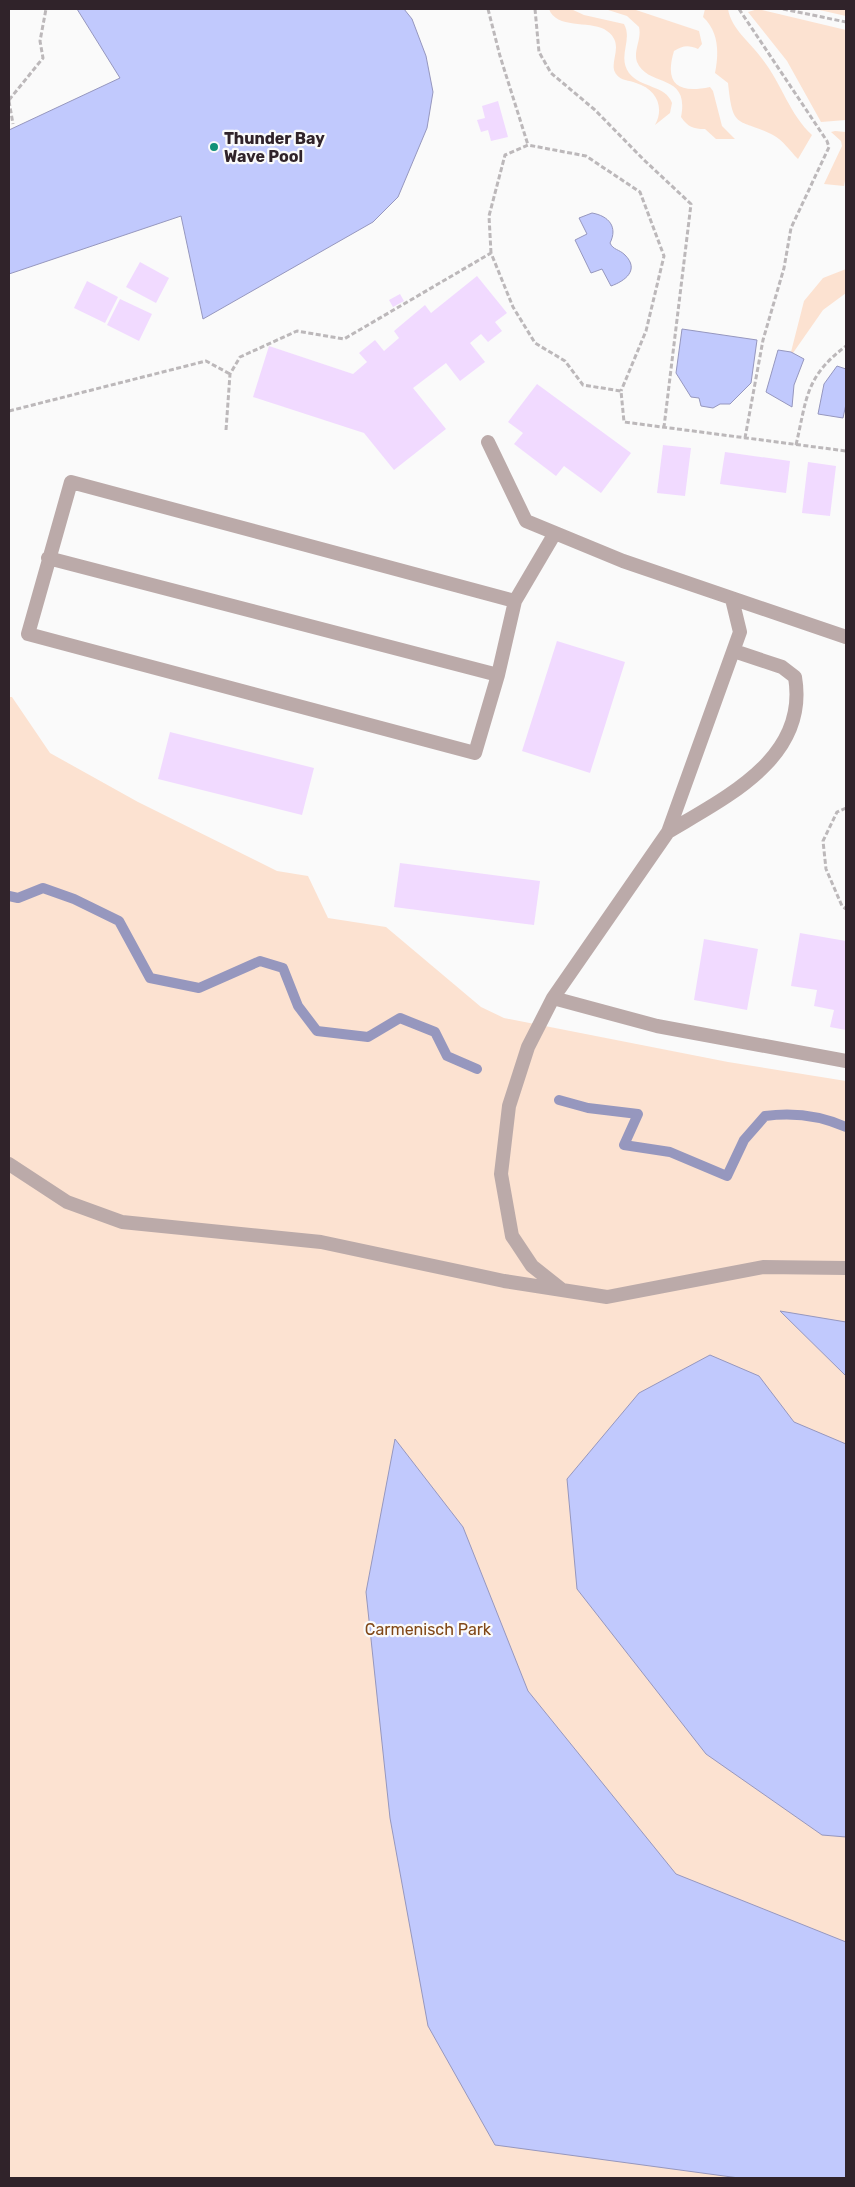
<svg xmlns="http://www.w3.org/2000/svg" width="855" height="2187" viewBox="0 0 855 2187" font-family="Rubik,sans-serif">
  <style>
    .green { fill: #fce2d1 }
    .water { fill: #c1c9fd; stroke: #9697be }
    .lines { fill: none; stroke-linecap: round; stroke-linejoin: round }
    .stream { stroke: #9697be; stroke-width: 10 }
    .building { fill: #f1daff }
    .path { stroke: #bcb8ba; stroke-width: 3; stroke-dasharray: 5 2.5; stroke-linecap: butt }
    .service { stroke: #bbaaa9; stroke-width: 14 }
    .poi-dot { fill: #119177; stroke: #fafafa; stroke-width: 2 }
    .labels { text-anchor: middle; stroke-width: 4.5; stroke-linejoin: round; paint-order: stroke }
    .poi-label { font-size: 16px; font-weight: bold; fill: #30232a; stroke: #fafafa; text-anchor: start }
    .park-label { font-size: 16px; fill: #804717; stroke: #fafafa }
  </style>
  <rect width="100%" height="100%" fill="#fafafa"/>
  <path class="green" d="M 549,9 L 571,9 L 584,15 L 624,24 C 633,40 617,56 629,73 C 640,88 666,85 672,103 L 670,113 L 655,125 C 665,107 656,89 636,83 C 629,80 621,81 616,74 C 607,62 628,43 604,29 C 589,21 556,29 549,9 Z
    M 605,9 L 633,9 L 699,31 L 702,44 L 698,49 C 689,45 683,45 674,51 C 664,84 678,94 710,87 L 713,91 L 722,126 L 735,139 L 716,139 L 705,129 C 693,129 688,127 681,117 C 690,72 648,88 637,62 C 633,51 642,39 639,27 L 627,16 Z
    M 705,9 L 728,9 C 731,29 752,44 763,60 C 781,83 790,115 812,135 L 798,159 C 790,151 783,140 773,135 C 737,117 733,131 728,83 L 715,73 C 719,53 719,32 703,17 Z
    M 758,9 L 846,30 L 846,120 L 821,122 L 787,61 L 748,12 Z
    M 815,9 L 846,9 L 846,16 Z
    M 835,131 L 846,132 L 846,176 L 844,186 L 824,184 L 842,146 L 841,141 L 831,132 Z
    M 846,269 L 846,293 L 823,310 L 793,353 L 791,352 L 804,301 L 823,278 Z
    M 9,697 L 12,697 L 50,753 L 138,802 L 277,871 L 308,876 L 328,918 L 386,927 L 481,1007 L 504,1018 L 728,1062 L 846,1081 L 846,2178 L 9,2178 Z"/>
  <path class="water" d="M 77,9 L 404,9 L 412,19 L 426,56 L 433,92 L 427,128 L 398,197 L 373,222 L 203,319 L 181,216 L 9,274 L 9,130 L 120,78 Z
    M 592,213 C 609,216 618,227 610,243 C 613,250 619,249 625,255 C 640,270 625,281 611,286 L 602,269 L 591,273 L 575,240 L 587,234 L 579,218 Z
    M 682,329 L 757,340 L 751,383 L 730,404 L 720,404 L 713,408 L 701,406 L 699,398 L 691,397 L 676,373 Z
    M 778,350 L 791,352 L 804,359 L 794,385 L 792,407 L 766,392 Z
    M 837,366 L 846,369 L 846,404 L 843,418 L 818,414 L 824,384 Z
    M 780,1311 L 846,1322 L 846,1376 Z
    M 710,1355 L 759,1376 L 794,1422 L 846,1444 L 846,1837 L 822,1835 L 706,1754 L 577,1589 L 567,1479 L 639,1393 Z
    M 395,1439 L 463,1527 L 528,1691 L 676,1874 L 846,1942 L 846,2178 L 739,2178 L 495,2145 L 428,2026 L 390,1818 L 366,1592 Z"/>
  <g class="lines">
    <path class="stream" d="M 9,896 L 18,898 L 43,888 L 74,899 L 119,921 L 150,978 L 199,988 L 260,961 L 283,968 L 298,1006 L 317,1031 L 368,1037 L 400,1018 L 435,1032 L 447,1056 L 477,1069
      M 559,1100 L 588,1108 L 638,1114 L 624,1145 L 670,1152 L 727,1176 L 744,1140 L 765,1116 C 794,1112 819,1115 846,1127"/>
  </g>
  <path class="building" d="M 498,101 L 508,137 L 491,141 L 488,130 L 481,132 L 477,120 L 485,118 L 482,106 Z
    M 140,262 L 169,278 L 156,303 L 126,287 Z
    M 477,276 L 507,313 L 495,322 L 502,331 L 488,342 L 481,334 L 470,343 L 485,362 L 460,381 L 446,363 L 413,388 L 446,429 L 394,470 L 364,433 L 253,397 L 269,346 L 353,374 L 367,362 L 359,353 L 375,340 L 384,351 L 399,338 L 394,331 L 425,305 L 431,313 Z
    M 87,281 L 118,297 L 105,323 L 74,308 Z
    M 400,294 L 404,301 L 393,307 L 389,300 Z
    M 120,299 L 152,314 L 139,341 L 107,325 Z
    M 537,384 L 631,453 L 601,493 L 564,466 L 556,476 L 514,444 L 523,433 L 508,422 Z
    M 663,445 L 691,448 L 685,496 L 657,493 Z
    M 725,452 L 790,461 L 786,493 L 720,484 Z
    M 808,462 L 836,466 L 830,516 L 802,513 Z
    M 557,641 L 625,662 L 590,773 L 522,751 Z
    M 170,732 L 314,768 L 302,815 L 158,779 Z
    M 400,863 L 540,881 L 534,925 L 394,907 Z
    M 800,933 L 846,941 L 846,1030 L 830,1027 L 834,1010 L 814,1006 L 817,990 L 791,986 Z
    M 704,939 L 758,949 L 747,1010 L 694,1000 Z"/>
  <g class="lines">
    <path class="path" d="M 488,9 L 500,56 L 528,145
      M 535,9 L 539,52 L 551,73 L 595,110 L 643,159 L 691,204 L 664,427
      M 739,9 L 827,141 L 829,147 L 791,228 L 784,268 L 763,340 L 745,438
      M 783,9 L 846,22
      M 9,100 L 43,58 L 40,41 L 46,9
      M 9,101 L 13,124
      M 491,253 L 489,216 L 505,155 L 528,145 L 586,156 L 640,192 L 664,256 L 646,331 L 621,391
      M 9,411 L 206,361 L 230,374
      M 226,430 L 230,374 L 240,357 L 297,331 L 344,339 L 491,253 L 513,307 L 535,343 L 565,361 L 583,385 L 621,391 L 624,422 L 846,451
      M 796,445 C 807,398 805,377 846,346
      M 846,808 L 837,812 L 823,841 L 826,869 L 842,906 L 846,909"/>
    <path class="service" d="M 488,442 L 526,521 L 623,561 L 846,637
      M 48,558 L 498,675
      M 515,601 L 71,482 L 28,634 L 475,753 L 498,675 L 515,601 L 555,533
      M 668,832 C 726,797 809,758 795,677 L 782,667 L 734,651
      M 553,998 L 657,1026 L 846,1061
      M 9,1164 L 67,1202 L 122,1222 L 321,1242 L 504,1281 L 607,1297 L 763,1267 L 846,1268
      M 561,1289 L 532,1266 L 512,1236 L 501,1174 L 509,1106 L 528,1047 L 553,998 L 668,832 L 740,632 L 732,599"/>
  </g>
  <circle class="poi-dot" cx="214" cy="147" r="5"/>
  <g class="labels">
    <g class="poi-label">
      <text x="224" y="144">Thunder Bay<tspan x="224" dy="18">Wave Pool</tspan></text>
    </g>
    <g class="park-label">
      <text x="428" y="1635">Carmenisch Park</text>
    </g>
  </g>
  <rect width="855" height="2187" fill="none" stroke="#30232a" stroke-width="20"/>
</svg>
